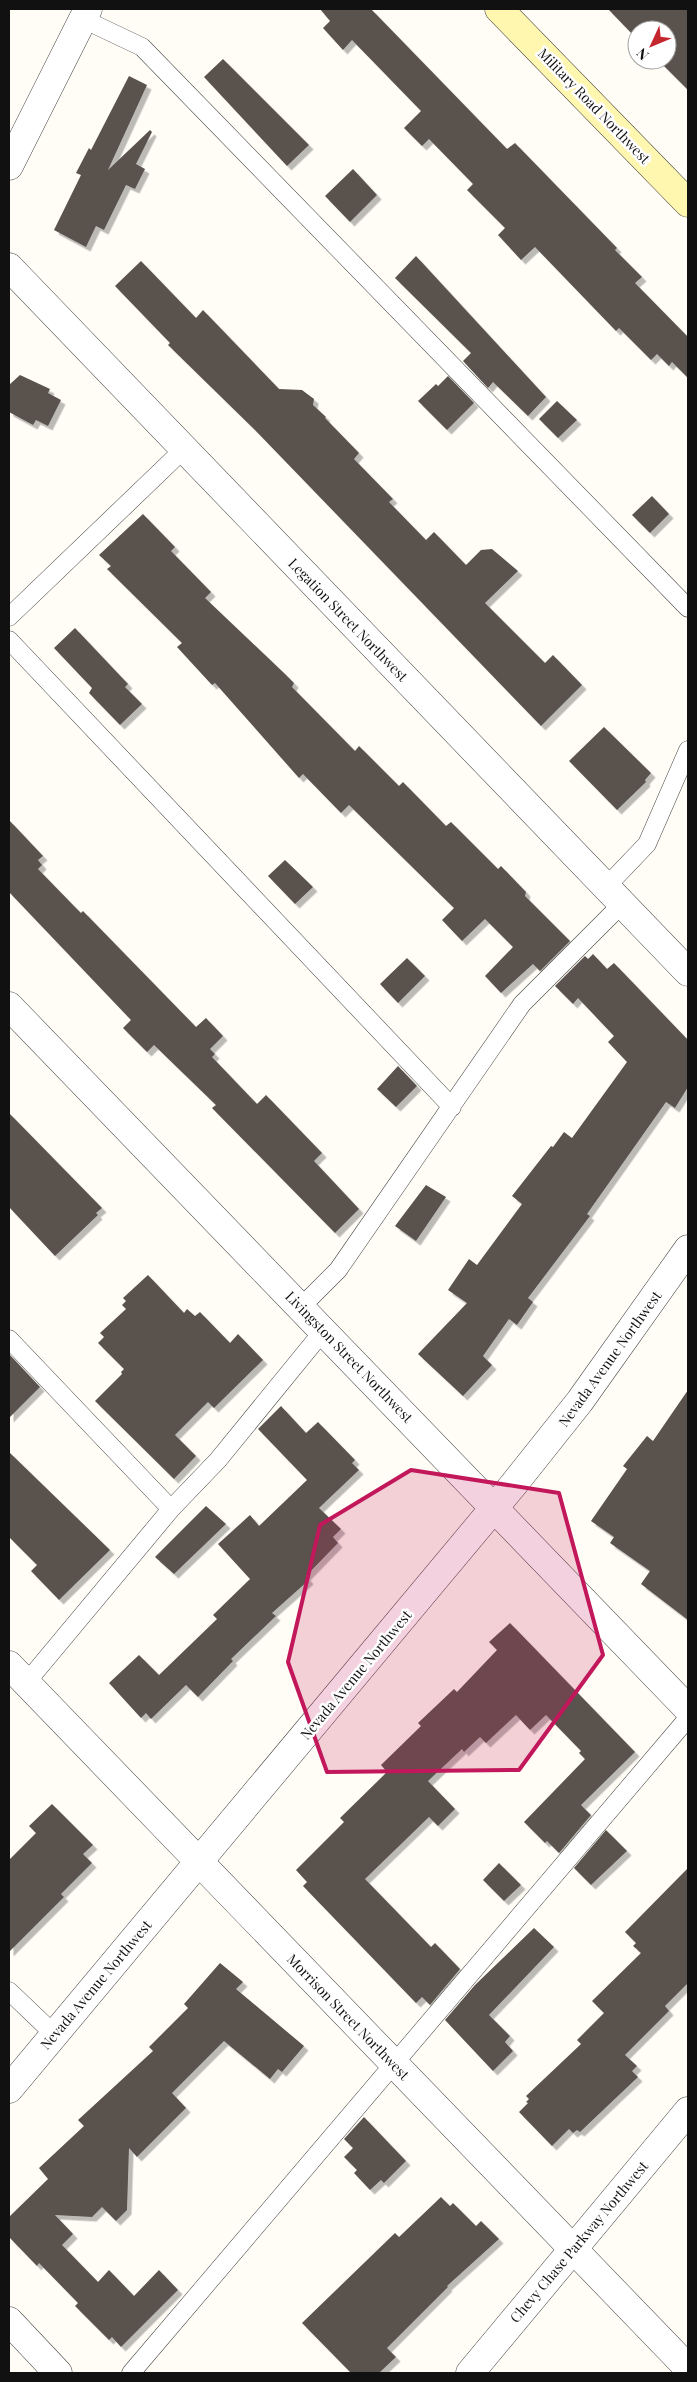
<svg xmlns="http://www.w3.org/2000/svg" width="697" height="2382" viewBox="0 0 697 2382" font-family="'Playfair Display',serif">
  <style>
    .building { fill: #5a524d; filter: url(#shadow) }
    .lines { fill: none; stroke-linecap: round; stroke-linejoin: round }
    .service-casing { stroke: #444; stroke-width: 19 }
    .minor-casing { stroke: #444; stroke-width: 29 }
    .tertiary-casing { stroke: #444; stroke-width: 29 }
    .secondary-casing { stroke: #333; stroke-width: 29 }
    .service { stroke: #fff; stroke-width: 18 }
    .minor { stroke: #fff; stroke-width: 28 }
    .tertiary { stroke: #fff; stroke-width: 28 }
    .secondary { stroke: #fff6b0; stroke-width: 28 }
    .marked { fill: #c2185b; fill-opacity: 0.2; stroke: #c2185b; stroke-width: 4; stroke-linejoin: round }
    .labels { text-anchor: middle; stroke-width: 5; stroke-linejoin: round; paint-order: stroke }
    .street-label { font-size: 14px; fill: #111; stroke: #fff }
  </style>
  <defs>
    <filter id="shadow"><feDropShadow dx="4.5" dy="4.5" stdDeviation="0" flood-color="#0004"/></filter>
  </defs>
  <rect width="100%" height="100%" fill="#fffdf5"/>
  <path class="building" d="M 320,9 L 371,9 L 507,149 L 515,143 L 617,248 L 615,250 L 642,277 L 635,283 L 688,337 L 688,378 L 672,362 L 669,366 L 657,354 L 651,360 L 619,328 L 616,331 L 535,247 L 521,260 L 498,235 L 505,228 L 467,190 L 473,184 L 429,139 L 422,146 L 404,128 L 421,111 L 352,40 L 343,50 L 323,28 L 330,21 Z
    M 608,9 L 688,9 L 688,90 L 658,60 L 667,60 L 667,30 L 637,30 L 637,39 Z
    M 223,59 L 309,145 L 287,166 L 204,77 Z
    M 129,76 L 147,85 L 108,170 L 150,130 L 152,132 L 136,164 L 145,169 L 135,189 L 126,185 L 104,230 L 96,226 L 86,247 L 54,230 L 81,175 L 76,173 L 89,148 L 91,150 Z
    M 353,169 L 377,195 L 350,222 L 325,196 Z
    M 416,256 L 546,397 L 528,416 L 493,382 L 488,388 L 463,361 L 471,353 L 395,278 Z
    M 141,261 L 196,318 L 203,310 L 279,389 L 302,390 L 314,399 L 313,405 L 326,417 L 325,418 L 359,453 L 354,459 L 393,499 L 389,502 L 426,540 L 434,532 L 466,565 L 481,550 L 492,549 L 518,571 L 485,603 L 545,663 L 553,655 L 582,685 L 541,726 L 255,430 L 168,345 L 170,343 L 115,286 Z
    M 20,375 L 50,389 L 48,393 L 61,400 L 48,426 L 36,420 L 33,425 L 9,412 L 9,385 Z
    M 448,376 L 474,403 L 447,430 L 418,401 L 436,384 L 438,386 Z
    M 557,401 L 577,420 L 558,438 L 539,419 Z
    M 652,496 L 669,514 L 650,533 L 632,515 Z
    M 143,514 L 175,547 L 171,551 L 211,592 L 205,598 L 285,674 L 294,683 L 292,687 L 355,751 L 359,746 L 399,786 L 403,782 L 446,826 L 451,822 L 498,869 L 501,866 L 526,892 L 525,896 L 570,941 L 540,971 L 533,964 L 501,993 L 485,976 L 513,947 L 485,919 L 462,941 L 442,920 L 454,908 L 349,805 L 341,813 L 303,774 L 299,778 L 215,683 L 212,685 L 177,647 L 182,643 L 107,569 L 111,566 L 99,555 Z
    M 75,628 L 128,684 L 125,687 L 142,704 L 120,725 L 89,693 L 92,688 L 54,648 Z
    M 604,727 L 651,773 L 645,780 L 646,782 L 617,810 L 569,761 Z
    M 9,820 L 43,856 L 38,860 L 42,865 L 38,869 L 72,904 L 81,913 L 83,911 L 196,1027 L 206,1018 L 223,1036 L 210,1049 L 215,1054 L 212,1057 L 257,1104 L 266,1095 L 322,1153 L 314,1161 L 359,1209 L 335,1233 L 212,1108 L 216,1105 L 154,1045 L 147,1052 L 123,1028 L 131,1020 L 9,892 Z
    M 285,860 L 313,887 L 295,904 L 268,876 Z
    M 593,954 L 607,969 L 614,963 L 688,1040 L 688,1087 L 675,1108 L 666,1102 L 587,1214 L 590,1216 L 528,1298 L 533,1302 L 517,1325 L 509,1319 L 483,1356 L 492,1365 L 463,1396 L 418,1354 L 467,1303 L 448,1290 L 469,1259 L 477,1265 L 522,1204 L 512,1196 L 551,1146 L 553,1147 L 564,1132 L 572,1138 L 627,1062 L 608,1042 L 614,1036 L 578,998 L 573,1004 L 555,986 L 585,956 L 588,959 Z
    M 407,958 L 425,976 L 398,1003 L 380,984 Z
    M 398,1066 L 417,1086 L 396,1107 L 377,1089 Z
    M 9,1113 L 102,1208 L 96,1213 L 98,1215 L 55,1256 L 9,1207 Z
    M 426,1185 L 446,1197 L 416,1241 L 395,1226 Z
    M 148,1275 L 184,1313 L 187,1309 L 195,1316 L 200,1312 L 230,1343 L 238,1334 L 263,1360 L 214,1408 L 208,1402 L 175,1435 L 196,1456 L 174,1479 L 95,1401 L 122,1374 L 121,1372 L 124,1369 L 98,1343 L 104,1337 L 100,1333 L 126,1309 L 122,1305 L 126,1301 L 123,1298 Z
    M 9,1354 L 40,1387 L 9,1418 Z
    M 688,1390 L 688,1620 L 641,1584 L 650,1571 L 610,1543 L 614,1537 L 591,1521 L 627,1469 L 623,1466 L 647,1436 L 653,1441 Z
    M 281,1406 L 306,1433 L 318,1422 L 355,1460 L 352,1463 L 359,1470 L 319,1508 L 341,1529 L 333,1537 L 338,1543 L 306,1576 L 309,1580 L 272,1613 L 276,1616 L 231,1659 L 233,1661 L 198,1697 L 186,1685 L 151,1719 L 146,1713 L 141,1718 L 109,1683 L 139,1655 L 159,1675 L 217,1619 L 213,1615 L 250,1579 L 218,1544 L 250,1515 L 259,1526 L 307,1480 L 258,1429 Z
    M 9,1452 L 110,1550 L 59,1600 L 31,1571 L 37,1565 L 9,1537 Z
    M 206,1506 L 226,1524 L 174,1574 L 155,1557 Z
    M 510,1623 L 635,1752 L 581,1805 L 591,1815 L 559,1853 L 547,1841 L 545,1843 L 524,1822 L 585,1759 L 579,1753 L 581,1751 L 546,1715 L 530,1730 L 516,1715 L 486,1743 L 480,1737 L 464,1752 L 462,1749 L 428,1781 L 455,1809 L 438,1826 L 429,1817 L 365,1879 L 431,1947 L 435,1943 L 460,1969 L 430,2005 L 422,1997 L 416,2003 L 303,1886 L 307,1882 L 296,1870 L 344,1822 L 340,1818 L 387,1772 L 381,1765 L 421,1726 L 418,1723 L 454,1689 L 457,1692 L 497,1650 L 489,1642 Z
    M 52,1804 L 93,1845 L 83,1854 L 92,1863 L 61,1894 L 64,1897 L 9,1952 L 9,1860 L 36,1833 L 29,1826 Z
    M 606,1830 L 627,1851 L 591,1885 L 574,1868 Z
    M 499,1863 L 521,1885 L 504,1901 L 483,1880 Z
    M 688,1868 L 688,1983 L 665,2006 L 669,2011 L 625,2055 L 637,2066 L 632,2071 L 638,2077 L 580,2132 L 577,2130 L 573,2133 L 569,2129 L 552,2146 L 519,2112 L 528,2103 L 526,2102 L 529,2099 L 526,2096 L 581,2044 L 577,2040 L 604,2013 L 592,2001 L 641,1953 L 633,1946 L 636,1943 L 625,1932 Z
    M 534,1928 L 554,1947 L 489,2015 L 510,2036 L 505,2042 L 513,2051 L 493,2071 L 445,2020 L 475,1985 Z
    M 220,1963 L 243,1982 L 236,1989 L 304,2046 L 282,2072 L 278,2069 L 270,2079 L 224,2041 L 172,2093 L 186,2108 L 137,2157 L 129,2148 L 127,2210 L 116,2221 L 102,2207 L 92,2217 L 55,2215 L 73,2234 L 62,2245 L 98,2282 L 109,2270 L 134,2296 L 159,2270 L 178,2290 L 121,2347 L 112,2337 L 109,2340 L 75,2306 L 78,2303 L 39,2263 L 37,2266 L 9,2237 L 9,2217 L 48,2179 L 39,2168 L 84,2126 L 78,2120 L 153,2051 L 149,2047 L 188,2008 L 184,2004 Z
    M 364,2117 L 406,2161 L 384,2183 L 381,2180 L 370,2190 L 354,2173 L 357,2170 L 344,2157 L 353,2148 L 344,2139 Z
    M 441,2197 L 450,2206 L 453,2203 L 476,2226 L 481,2221 L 499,2239 L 447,2286 L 448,2287 L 387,2348 L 396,2357 L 379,2373 L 351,2373 L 302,2323 L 395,2233 L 399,2237 Z"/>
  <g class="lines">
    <defs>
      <path id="service" d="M 83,19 L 142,47 L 688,608
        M 9,617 L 184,449
        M 9,640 L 452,1107
        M 606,887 L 647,844 L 688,750
        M 301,1307 L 338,1270 L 522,1004 L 622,904
        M 9,1339 L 171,1509 L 26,1683
        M 171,1509 L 218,1460 L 324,1330
        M 9,1991 L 54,2034
        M 131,2373 L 688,1718"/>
      <path id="minor" d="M 9,166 L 88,9
        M 9,267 L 688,972
        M 9,1006 L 688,1709
        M 9,1665 L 688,2368
        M 9,2321 L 58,2373
        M 470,2373 L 688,2111"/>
      <path id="tertiary" d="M 9,2089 L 514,1484 L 580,1401 L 688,1249"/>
      <path id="secondary" d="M 499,9 L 688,203"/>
    </defs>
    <use href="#service" class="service-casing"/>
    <use href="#minor" class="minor-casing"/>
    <use href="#tertiary" class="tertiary-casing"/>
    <use href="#secondary" class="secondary-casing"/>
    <use href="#service" class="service"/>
    <use href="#minor" class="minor"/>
    <use href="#tertiary" class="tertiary"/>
    <use href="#secondary" class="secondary"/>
  </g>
  <path class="marked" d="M 411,1470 L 559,1493 L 603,1655 L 519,1770 L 327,1772 L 288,1662 L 320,1525 Z"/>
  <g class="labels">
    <g class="street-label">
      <text transform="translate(594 106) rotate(46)" y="5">Military Road Northwest</text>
      <text transform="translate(348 620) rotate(46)" y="5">Legation Street Northwest</text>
      <text transform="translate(349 1357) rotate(46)" y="5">Livingston Street Northwest</text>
      <text transform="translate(610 1359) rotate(-54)" y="5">Nevada Avenue Northwest</text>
      <text transform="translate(356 1675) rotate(-50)" y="5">Nevada Avenue Northwest</text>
      <text transform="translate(96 1985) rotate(-50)" y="5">Nevada Avenue Northwest</text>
      <text transform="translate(348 2017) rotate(46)" y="5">Morrison Street Northwest</text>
      <text transform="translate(579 2242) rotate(-50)" y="5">Chevy Chase Parkway Northwest</text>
    </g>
  </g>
  <rect width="697" height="2382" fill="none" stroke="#111111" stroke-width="20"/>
  <g transform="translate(652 45) rotate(226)"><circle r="24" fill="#ffffff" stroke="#a0a0a0"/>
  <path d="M0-4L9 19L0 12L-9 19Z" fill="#c4262e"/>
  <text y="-8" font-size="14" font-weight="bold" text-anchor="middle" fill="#111111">N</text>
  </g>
</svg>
